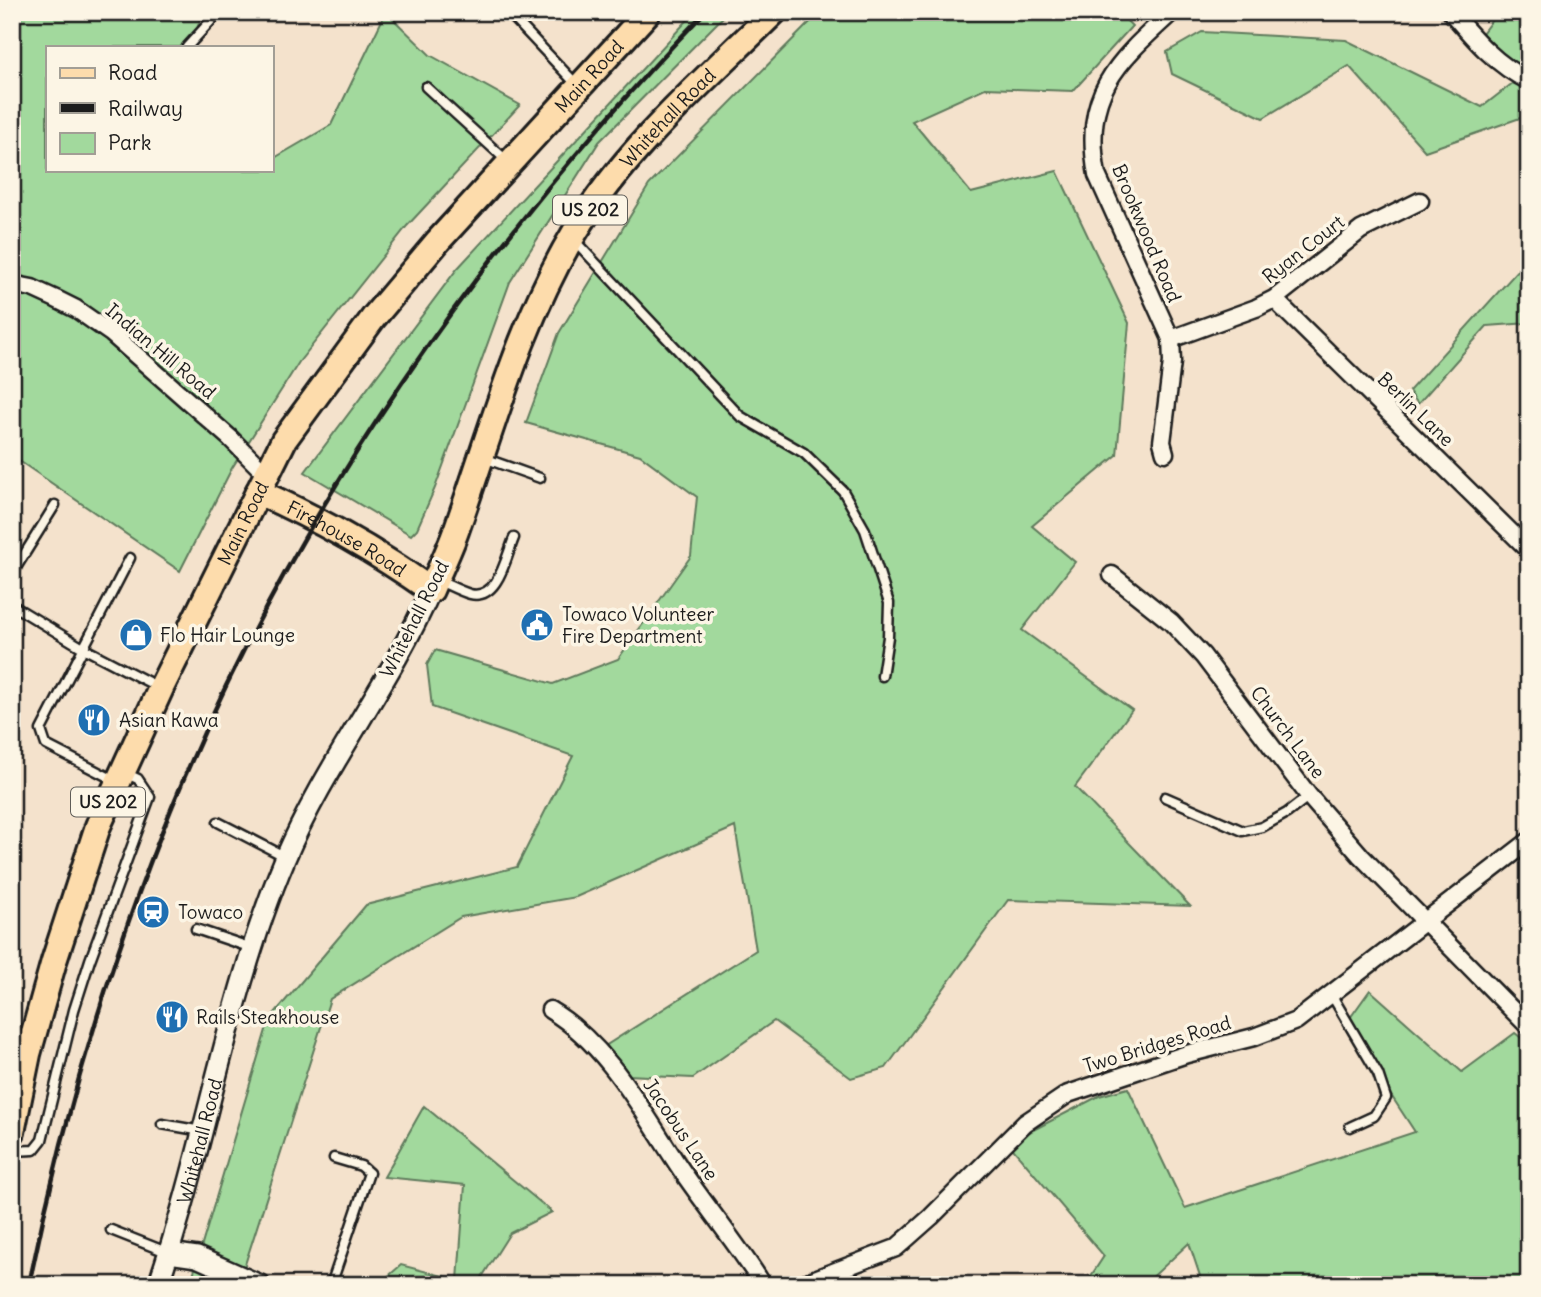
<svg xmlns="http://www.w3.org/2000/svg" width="1541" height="1297" viewBox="0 0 1541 1297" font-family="Delius,sans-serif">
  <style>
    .green { fill: #a2d99d; stroke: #5f7a5c; stroke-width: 2 }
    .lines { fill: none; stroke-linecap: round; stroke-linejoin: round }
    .service-casing { stroke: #1c1c1c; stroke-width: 13 }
    .minor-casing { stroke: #1c1c1c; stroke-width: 21 }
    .tertiary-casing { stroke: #1c1c1c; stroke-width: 24 }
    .primary-casing { stroke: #1c1c1c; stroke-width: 30 }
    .service { stroke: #fcf5e5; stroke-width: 8 }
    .minor { stroke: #fcf5e5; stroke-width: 16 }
    .tertiary { stroke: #fcf5e5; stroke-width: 19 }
    .primary { stroke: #fddcac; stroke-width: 24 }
    .rail { stroke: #1c1c1c; stroke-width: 4.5 }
    .labels { text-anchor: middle; stroke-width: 7; stroke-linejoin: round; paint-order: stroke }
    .shield { fill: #fcf5e5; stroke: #5f5d58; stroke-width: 2 }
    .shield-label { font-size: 18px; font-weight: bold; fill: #1c1c1c }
    .street-label { font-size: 19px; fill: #1c1c1c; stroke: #fcf5e5 }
    .poi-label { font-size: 19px; fill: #1c1c1c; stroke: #fcf5e5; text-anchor: start }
  </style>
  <rect width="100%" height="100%" fill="#f4e2cc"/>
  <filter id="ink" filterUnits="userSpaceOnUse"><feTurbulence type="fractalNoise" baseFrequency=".0143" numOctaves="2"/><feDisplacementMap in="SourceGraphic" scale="14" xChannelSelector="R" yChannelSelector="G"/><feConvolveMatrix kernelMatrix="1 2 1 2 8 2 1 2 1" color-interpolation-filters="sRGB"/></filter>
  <g filter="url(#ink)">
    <path class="green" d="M 12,12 L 202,12 L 192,47 L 47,47 L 47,170 L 271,170 L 271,160 L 331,125 L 386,12 L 430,55 L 520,105 L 407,226 L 299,362 L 232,468 L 180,571 L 12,456 Z
      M 695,12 L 728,12 L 599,142 L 510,282 L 435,488 L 417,529 L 411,535 L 305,472 L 457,269 Z
      M 820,12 L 1118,12 L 1132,26 L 1073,91 L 985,88 L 912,121 L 971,193 L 1057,171 L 1129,323 L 1117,455 L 1032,526 L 1075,562 L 1022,630 L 1132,710 L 1075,787 L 1190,906 L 1008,900 L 886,1068 L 851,1078 L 774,1021 L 693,1078 L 627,1075 L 602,1048 L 756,950 L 735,827 L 576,897 L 461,917 L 330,999 L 240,1280 L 253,1285 L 190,1285 L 269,1020 L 366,905 L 517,867 L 573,756 L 432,707 L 427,665 L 435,650 L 553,684 L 618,659 L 691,556 L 697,497 L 640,455 L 526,423 L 559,333 L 649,185 Z
      M 1498,12 L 1529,12 L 1529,134 L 1520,118 L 1425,151 L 1349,66 L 1263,118 L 1172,74 L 1167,52 L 1202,32 L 1346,40 L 1482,107 L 1518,79 L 1477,40 Z
      M 1529,258 L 1529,323 L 1487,326 L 1418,404 L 1409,391 Z
      M 1370,990 L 1462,1072 L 1515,1033 L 1529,1044 L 1529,1285 L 1203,1285 L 1189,1243 L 1144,1285 L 1085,1285 L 1104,1256 L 1008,1143 L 1099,1096 L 1128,1088 L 1185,1208 L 1415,1132 L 1345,1025 Z
      M 424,1106 L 552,1212 L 510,1233 L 477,1285 L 378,1285 L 401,1265 L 458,1280 L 465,1185 L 384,1177 Z"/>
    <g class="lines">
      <defs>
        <path id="service" d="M 508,12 L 577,85
          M 187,47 L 219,12
          M 426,87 L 507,161
          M 574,240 L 740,416 L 804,453 L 843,491 L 865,530 L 889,603 L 888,637 L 882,676
          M 484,458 L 540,478
          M 12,574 L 55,505
          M 439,581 C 449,585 459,591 470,594 C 498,601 506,557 514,538
          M 12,605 L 83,648 L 158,687
          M 114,780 L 46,745 L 41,730 L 130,558
          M 1165,797 L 1243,831 L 1262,827 L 1287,813 L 1309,796
          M 218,822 L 286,857
          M 196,929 L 252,948
          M 1331,994 L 1378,1074 L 1386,1098 L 1374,1116 L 1350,1127
          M 162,1124 L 202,1131
          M 12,1151 L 34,1150 L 42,1140 L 74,1010 L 90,960 L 150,797 L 138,779 L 125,773
          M 111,1230 L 169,1253
          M 831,1273 L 844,1285
          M 331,1285 L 369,1173 L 361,1166 L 334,1158"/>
        <path id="minor" d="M 1451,12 C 1474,39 1496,65 1529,81
          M 12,284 L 32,288 L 56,299 L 76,309 L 112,334 L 230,438 L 267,475
          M 1274,299 L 1529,550
          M 1171,339 L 1256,308 L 1274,299 L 1361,230 L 1420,201
          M 1165,453 L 1162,442 L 1172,362 L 1171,339 L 1097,175 C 1082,93 1116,63 1172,12
          M 1112,575 L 1171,622 L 1203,656 L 1309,796 L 1361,856 L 1529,1027
          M 550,1010 C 610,1046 644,1115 682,1171 C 708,1209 738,1245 763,1285
          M 799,1285 L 896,1248 L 931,1217 L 1025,1123 L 1068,1094 L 1187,1054 L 1254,1037 L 1296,1021 L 1529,841"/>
        <g id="tertiary">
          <path d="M 169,1253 L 197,1257 L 260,1285"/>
          <path id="s1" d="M 158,1285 C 206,1145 227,996 285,859 C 325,765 390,684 431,590"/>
        </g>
        <g id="primary">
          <path id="s2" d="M 258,492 C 319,519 377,552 431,590 C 439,571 449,551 456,531 C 492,430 519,325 575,232 C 627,147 704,81 774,12"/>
          <path id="s3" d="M 12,1132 L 28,1054 L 54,961 L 98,826 L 161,688 L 284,440 L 374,317 L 438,241 L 648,12"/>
        </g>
      </defs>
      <use href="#service" class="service-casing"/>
      <use href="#minor" class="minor-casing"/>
      <use href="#tertiary" class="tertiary-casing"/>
      <use href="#primary" class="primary-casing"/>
      <use href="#service" class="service"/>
      <use href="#minor" class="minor"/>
      <use href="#tertiary" class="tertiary"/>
      <use href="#primary" class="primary"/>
      <path class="rail" d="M 29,1285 C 69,1085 137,869 226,686 C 347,437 513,211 705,12"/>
    </g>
  </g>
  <defs>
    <symbol id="civic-disc" viewBox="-11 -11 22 22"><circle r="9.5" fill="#1f6fb2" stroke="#fcf5e5"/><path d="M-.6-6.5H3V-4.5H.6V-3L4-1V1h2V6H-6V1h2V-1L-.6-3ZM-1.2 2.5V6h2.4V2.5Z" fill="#fff"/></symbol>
    <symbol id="shop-disc" viewBox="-11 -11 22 22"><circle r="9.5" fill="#1f6fb2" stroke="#fcf5e5"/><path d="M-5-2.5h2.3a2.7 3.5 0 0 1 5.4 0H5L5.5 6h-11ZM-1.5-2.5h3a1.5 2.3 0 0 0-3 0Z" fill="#fff"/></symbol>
    <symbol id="restaurant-disc" viewBox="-11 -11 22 22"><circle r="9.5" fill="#1f6fb2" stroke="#fcf5e5"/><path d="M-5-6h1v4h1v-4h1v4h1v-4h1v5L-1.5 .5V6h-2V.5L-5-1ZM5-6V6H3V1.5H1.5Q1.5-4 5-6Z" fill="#fff"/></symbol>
    <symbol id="station-disc" viewBox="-11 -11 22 22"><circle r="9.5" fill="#1f6fb2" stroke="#fcf5e5"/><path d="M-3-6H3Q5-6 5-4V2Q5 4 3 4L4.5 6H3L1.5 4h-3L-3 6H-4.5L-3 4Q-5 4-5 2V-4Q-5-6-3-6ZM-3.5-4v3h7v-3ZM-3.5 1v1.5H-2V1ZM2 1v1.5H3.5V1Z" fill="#fff"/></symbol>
  </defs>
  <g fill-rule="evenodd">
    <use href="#civic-disc" x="518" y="606" width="38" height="38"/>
    <use href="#shop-disc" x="117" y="616" width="38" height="38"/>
    <use href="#restaurant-disc" x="75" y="701" width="38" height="38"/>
    <use href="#station-disc" x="134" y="893" width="38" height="38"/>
    <use href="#restaurant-disc" x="153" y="998" width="38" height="38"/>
  </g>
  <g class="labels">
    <g class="shield">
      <rect x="553" y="195.5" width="74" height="29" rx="5"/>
      <rect x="71" y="787.5" width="74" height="29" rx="5"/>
    </g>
    <g class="shield-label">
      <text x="590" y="216">US 202</text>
      <text x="108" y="808">US 202</text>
    </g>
    <g class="street-label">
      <text dy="7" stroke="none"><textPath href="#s3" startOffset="1222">Main Road</textPath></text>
      <text dy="7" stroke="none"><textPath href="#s2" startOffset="733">Whitehall Road</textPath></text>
      <text transform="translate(1147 233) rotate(67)" y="7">Brookwood Road</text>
      <text transform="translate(1303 249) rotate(-38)" y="7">Ryan Court</text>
      <text transform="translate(161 351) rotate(40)" y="7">Indian Hill Road</text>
      <text transform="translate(1416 409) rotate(44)" y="7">Berlin Lane</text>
      <text dy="7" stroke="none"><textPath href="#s3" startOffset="654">Main Road</textPath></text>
      <text dy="7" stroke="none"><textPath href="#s2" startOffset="100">Firehouse Road</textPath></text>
      <text transform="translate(414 619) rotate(-63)" y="7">Whitehall Road</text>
      <text transform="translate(1288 732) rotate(53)" y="7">Church Lane</text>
      <text transform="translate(1157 1044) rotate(-17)" y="7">Two Bridges Road</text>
      <text transform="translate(681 1129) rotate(56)" y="7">Jacobus Lane</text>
      <text dy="7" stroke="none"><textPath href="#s1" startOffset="150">Whitehall Road</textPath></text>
    </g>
    <g class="poi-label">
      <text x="562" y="621">Towaco Volunteer<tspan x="562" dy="22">Fire Department</tspan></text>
      <text x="160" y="642">Flo Hair Lounge</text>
      <text x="119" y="727">Asian Kawa</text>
      <text x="178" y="919">Towaco</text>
      <text x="196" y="1024">Rails Steakhouse</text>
    </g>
  </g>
  <rect width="1541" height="1297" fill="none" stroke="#fcf5e5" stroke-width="42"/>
  <rect x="21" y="21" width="1499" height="1255" fill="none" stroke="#1c1c1c" stroke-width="2.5" filter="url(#ink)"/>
  <rect x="46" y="46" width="228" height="126" fill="#fcf5e5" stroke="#a29e95" stroke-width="2"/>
  <rect x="60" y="68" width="35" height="10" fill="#fddcac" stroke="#a29e95" stroke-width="2"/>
  <text x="108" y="80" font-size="21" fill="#1c1c1c">Road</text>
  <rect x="60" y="103" width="35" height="10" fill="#1c1c1c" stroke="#a29e95" stroke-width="2"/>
  <text x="108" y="116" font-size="21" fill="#1c1c1c">Railway</text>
  <rect x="60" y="133" width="35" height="21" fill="#a2d99d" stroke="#a29e95" stroke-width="2"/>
  <text x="108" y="150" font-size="21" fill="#1c1c1c">Park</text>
</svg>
